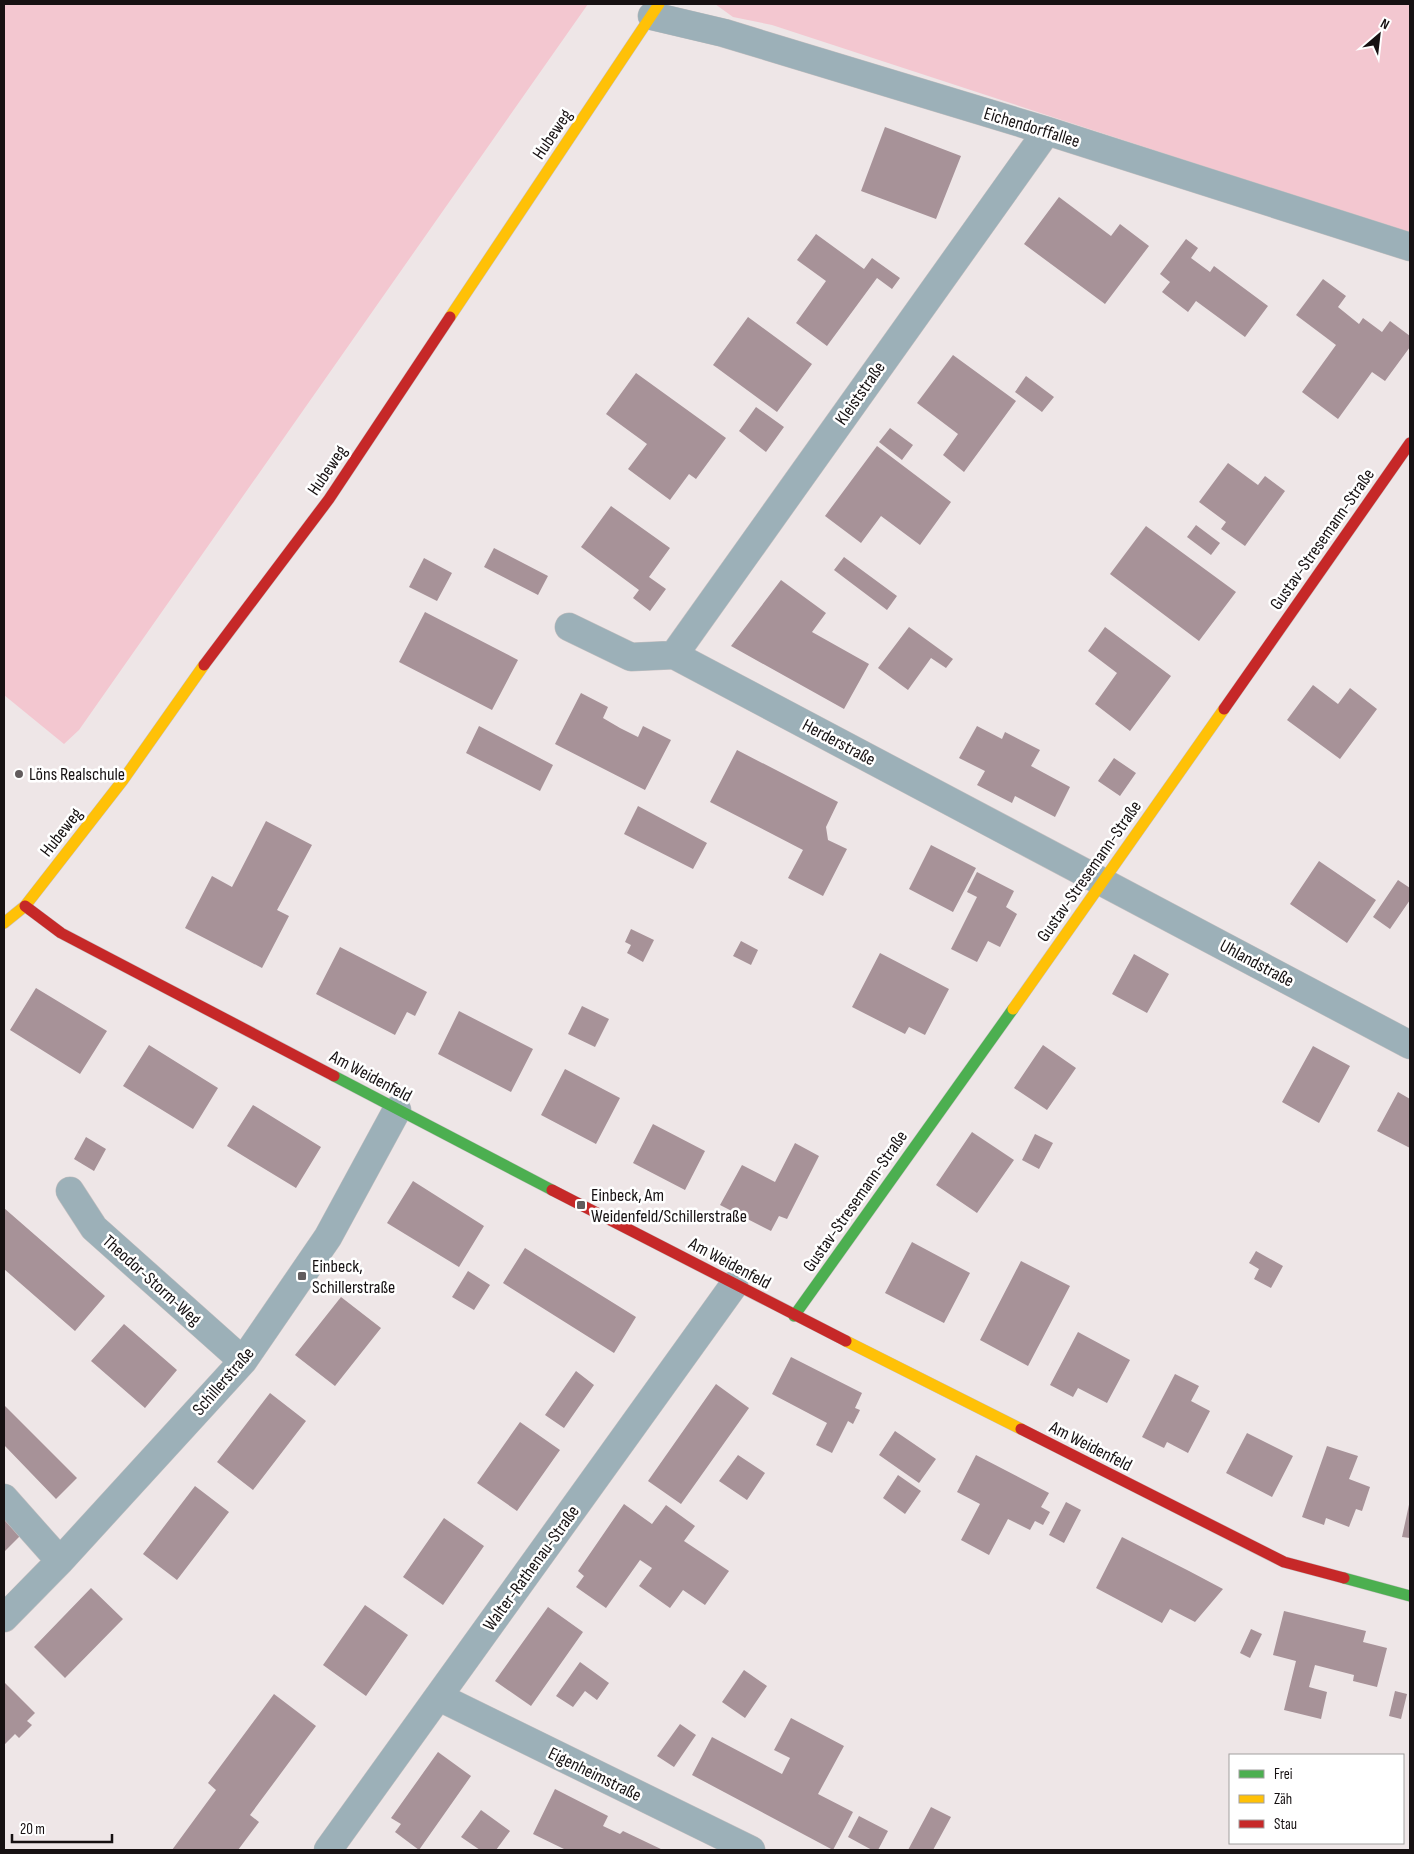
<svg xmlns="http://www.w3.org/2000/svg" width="1414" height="1854" viewBox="0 0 1414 1854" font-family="'Sofia Sans Condensed',sans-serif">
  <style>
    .green { fill: #f3c7d0 }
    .building { fill: #a79298 }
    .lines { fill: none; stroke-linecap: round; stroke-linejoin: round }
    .street-casing { stroke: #c6c0c1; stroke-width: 29 }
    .fast-casing { stroke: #c6c0c1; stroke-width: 12 }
    .slow-casing { stroke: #c6c0c1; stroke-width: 12 }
    .jam-casing { stroke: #c6c0c1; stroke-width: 12 }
    .street { stroke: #9cb0b8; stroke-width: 28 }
    .fast { stroke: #4caf50; stroke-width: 11 }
    .slow { stroke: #ffc107; stroke-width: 11 }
    .jam { stroke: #c62828; stroke-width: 11 }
    .poi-dot { fill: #625c5d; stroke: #fff; stroke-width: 2 }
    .labels { text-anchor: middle; stroke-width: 5; stroke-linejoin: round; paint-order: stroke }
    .street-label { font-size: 18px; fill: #161112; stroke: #fff }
    .poi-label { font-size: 18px; fill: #161112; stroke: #fff; text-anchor: start }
  </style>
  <rect width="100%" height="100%" fill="#eee6e7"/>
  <path class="green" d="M 4,4 L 588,4 L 79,730 L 64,744 L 4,695 Z
    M 715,4 L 1410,4 L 1410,234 L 772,25 L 733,17 Z"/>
  <path class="building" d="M 885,127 L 961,156 L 936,219 L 861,191 Z
    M 1059,197 L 1111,236 L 1120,224 L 1149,246 L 1105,304 L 1024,244 Z
    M 816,234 L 864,269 L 872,258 L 900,278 L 892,289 L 877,278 L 827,346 L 796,323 L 826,281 L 797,260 Z
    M 1186,239 L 1198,248 L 1191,258 L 1210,272 L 1214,266 L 1268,306 L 1245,337 L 1196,301 L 1188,312 L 1162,292 L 1170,282 L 1160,274 Z
    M 1323,279 L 1346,296 L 1338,307 L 1359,324 L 1363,318 L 1382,332 L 1390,321 L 1410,336 L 1410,347 L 1385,381 L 1372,372 L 1338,419 L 1302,392 L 1336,345 L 1296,315 Z
    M 748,317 L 812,364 L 777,412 L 713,365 Z
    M 953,355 L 1016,401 L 964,472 L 943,455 L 958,434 L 917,403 Z
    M 636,373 L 726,438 L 696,479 L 689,474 L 670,500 L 628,469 L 647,444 L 606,414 Z
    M 1026,376 L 1054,397 L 1042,412 L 1015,392 Z
    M 756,407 L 784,427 L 766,452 L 739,431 Z
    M 890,428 L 913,445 L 902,460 L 879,442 Z
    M 877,446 L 951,502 L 920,545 L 881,516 L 861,543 L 825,516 Z
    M 1228,463 L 1258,485 L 1265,476 L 1285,491 L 1245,546 L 1221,529 L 1226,522 L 1199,502 Z
    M 611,506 L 670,548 L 649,577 L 666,589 L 650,611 L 633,598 L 639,590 L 581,547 Z
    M 1196,525 L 1220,543 L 1211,555 L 1187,537 Z
    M 1146,526 L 1236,592 L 1199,641 L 1110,574 Z
    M 494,548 L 548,576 L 538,595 L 484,567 Z
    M 844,557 L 897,596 L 887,610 L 834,570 Z
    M 424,558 L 452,573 L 437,601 L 409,587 Z
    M 781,580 L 826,613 L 812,632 L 869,664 L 844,709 L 731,646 Z
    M 425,612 L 518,660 L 492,710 L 399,662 Z
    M 909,627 L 953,659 L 946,668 L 931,658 L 908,690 L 878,668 Z
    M 1105,627 L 1171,676 L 1130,731 L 1095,704 L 1117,673 L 1088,651 Z
    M 1313,685 L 1338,704 L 1350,688 L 1377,709 L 1340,759 L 1287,720 Z
    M 581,693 L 608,707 L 603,718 L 620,728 L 638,737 L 643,726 L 671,740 L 645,790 L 555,744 Z
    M 479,726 L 553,765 L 540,791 L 466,753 Z
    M 977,726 L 1002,739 L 1005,732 L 1040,750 L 1031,766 L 1070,787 L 1055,817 L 1015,796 L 1012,803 L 977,785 L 985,771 L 959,758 Z
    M 737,750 L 838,802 L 826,827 L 828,840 L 847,849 L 823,896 L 788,878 L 803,850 L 710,802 Z
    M 1114,758 L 1136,773 L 1120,796 L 1098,781 Z
    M 638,806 L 707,843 L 693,869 L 624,834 Z
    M 266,821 L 312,845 L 277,910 L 289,916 L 262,968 L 185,928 L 212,876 L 232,887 Z
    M 931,845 L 976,868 L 953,912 L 909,889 Z
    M 1319,861 L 1376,900 L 1347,943 L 1290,904 Z
    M 977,872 L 1014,891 L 1006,907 L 1017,914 L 1000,947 L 988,941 L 977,962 L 951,949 L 977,897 L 967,892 Z
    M 1398,880 L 1410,888 L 1410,900 L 1390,929 L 1373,917 Z
    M 631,929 L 654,940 L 643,962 L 627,953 L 631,945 L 625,942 Z
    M 741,941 L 758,950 L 751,965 L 733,956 Z
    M 340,947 L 427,992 L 415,1016 L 407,1012 L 395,1035 L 316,994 Z
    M 880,953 L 949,989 L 925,1035 L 909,1027 L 905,1034 L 852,1007 Z
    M 1134,954 L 1169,974 L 1147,1013 L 1112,994 Z
    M 36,988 L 107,1031 L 80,1074 L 10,1030 Z
    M 582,1006 L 609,1019 L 595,1047 L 568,1034 Z
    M 459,1011 L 533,1049 L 511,1092 L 438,1054 Z
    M 149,1045 L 218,1088 L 193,1129 L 123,1086 Z
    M 1043,1045 L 1076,1068 L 1047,1110 L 1014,1088 Z
    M 1313,1046 L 1350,1066 L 1319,1123 L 1282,1102 Z
    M 565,1069 L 620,1098 L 596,1144 L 541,1115 Z
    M 1398,1092 L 1410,1099 L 1410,1148 L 1377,1131 Z
    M 253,1105 L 321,1147 L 296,1188 L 227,1146 Z
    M 653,1124 L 705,1151 L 685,1190 L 633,1163 Z
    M 972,1132 L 1014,1160 L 977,1213 L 936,1185 Z
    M 1035,1134 L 1053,1143 L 1039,1169 L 1022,1160 Z
    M 86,1137 L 106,1149 L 94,1171 L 74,1159 Z
    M 795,1143 L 819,1156 L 787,1219 L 779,1216 L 771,1231 L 720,1205 L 742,1165 L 775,1182 Z
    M 413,1181 L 484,1226 L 459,1267 L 387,1223 Z
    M 4,1208 L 105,1296 L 75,1331 L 4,1269 Z
    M 912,1242 L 970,1273 L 944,1323 L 885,1293 Z
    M 525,1248 L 636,1317 L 614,1353 L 503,1283 Z
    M 1256,1251 L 1283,1266 L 1271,1288 L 1254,1279 L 1259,1269 L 1249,1263 Z
    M 1021,1261 L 1070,1286 L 1028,1366 L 980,1340 Z
    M 468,1271 L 490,1285 L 474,1310 L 452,1297 Z
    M 341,1297 L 381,1328 L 335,1386 L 295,1355 Z
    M 124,1324 L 177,1370 L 145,1408 L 91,1361 Z
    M 1078,1332 L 1130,1360 L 1107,1403 L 1078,1388 L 1073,1397 L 1050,1385 Z
    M 791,1357 L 862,1393 L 855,1408 L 860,1410 L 853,1424 L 848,1421 L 832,1453 L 816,1445 L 827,1423 L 772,1394 Z
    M 576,1371 L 594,1385 L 564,1428 L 545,1415 Z
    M 1175,1374 L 1199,1386 L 1191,1401 L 1210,1411 L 1188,1453 L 1167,1442 L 1164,1448 L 1142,1437 Z
    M 716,1384 L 749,1408 L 681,1504 L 648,1481 Z
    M 270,1393 L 306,1421 L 253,1490 L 217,1462 Z
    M 4,1405 L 77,1478 L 56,1499 L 4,1445 Z
    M 520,1422 L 560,1450 L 517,1511 L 477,1483 Z
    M 895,1431 L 936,1459 L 919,1483 L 879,1455 Z
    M 1247,1433 L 1293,1456 L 1272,1497 L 1226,1473 Z
    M 1327,1446 L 1358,1456 L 1349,1479 L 1370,1487 L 1362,1511 L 1356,1509 L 1349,1527 L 1326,1518 L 1324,1525 L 1302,1517 Z
    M 738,1455 L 765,1473 L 747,1500 L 719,1481 Z
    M 976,1455 L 1049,1493 L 1041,1507 L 1050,1512 L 1043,1525 L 1035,1521 L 1030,1530 L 1008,1519 L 989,1555 L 961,1540 L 980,1504 L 957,1492 Z
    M 898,1475 L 921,1491 L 905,1514 L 883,1498 Z
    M 195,1486 L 229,1512 L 177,1580 L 143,1554 Z
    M 1410,1500 L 1410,1538 L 1402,1537 Z
    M 1066,1502 L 1081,1510 L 1064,1543 L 1049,1535 Z
    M 624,1504 L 652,1524 L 666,1505 L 695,1526 L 684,1541 L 729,1571 L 705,1605 L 683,1590 L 670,1608 L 639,1586 L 652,1568 L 640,1560 L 606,1608 L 576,1587 L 584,1576 L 578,1571 Z
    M 444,1518 L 484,1546 L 443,1605 L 403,1577 Z
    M 4,1519 L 20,1536 L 4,1552 Z
    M 1122,1537 L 1189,1571 L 1223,1589 L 1195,1622 L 1170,1609 L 1162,1623 L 1096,1588 Z
    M 91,1588 L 123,1619 L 65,1678 L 34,1647 Z
    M 365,1605 L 408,1635 L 366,1696 L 323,1665 Z
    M 548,1607 L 583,1632 L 531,1706 L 495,1681 Z
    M 1284,1611 L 1366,1631 L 1363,1642 L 1387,1648 L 1377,1687 L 1353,1681 L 1354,1675 L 1315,1665 L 1309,1687 L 1327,1692 L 1321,1719 L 1284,1710 L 1296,1661 L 1273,1655 Z
    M 1251,1629 L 1262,1634 L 1250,1658 L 1240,1653 Z
    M 580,1662 L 609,1683 L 597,1700 L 585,1691 L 573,1707 L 556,1696 Z
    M 744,1670 L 767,1686 L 745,1718 L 722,1702 Z
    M 4,1682 L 35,1713 L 27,1721 L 32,1725 L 19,1738 L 15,1734 L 4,1745 Z
    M 1395,1691 L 1407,1694 L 1401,1719 L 1389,1716 Z
    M 274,1694 L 316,1726 L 250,1815 L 259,1822 L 238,1850 L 172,1850 L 216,1790 L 208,1783 Z
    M 791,1718 L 844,1746 L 818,1794 L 853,1812 L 833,1850 L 692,1775 L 712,1737 L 782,1774 L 790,1758 L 774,1750 Z
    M 680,1724 L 696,1735 L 674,1767 L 657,1756 Z
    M 438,1752 L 471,1776 L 419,1850 L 395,1832 L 401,1824 L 391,1818 Z
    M 555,1789 L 608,1816 L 603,1826 L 620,1834 L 623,1831 L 663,1850 L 566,1850 L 533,1834 Z
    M 931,1807 L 951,1817 L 933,1850 L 908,1850 Z
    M 481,1810 L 510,1831 L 496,1850 L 480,1850 L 461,1837 Z
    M 859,1816 L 888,1831 L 878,1850 L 872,1850 L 848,1837 Z"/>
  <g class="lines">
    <defs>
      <path id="street" d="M 652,16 L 724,33 L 1047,131 L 1410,247
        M 569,627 L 631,657 L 674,655 L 1410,1045
        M 674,655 L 1047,131
        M 70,1191 L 94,1228 L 243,1361
        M 4,1498 L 60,1561
        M 4,1618 L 60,1561 L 243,1361 L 328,1237 L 397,1110
        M 439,1697 L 751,1850
        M 328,1850 L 734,1285"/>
      <path id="fast" d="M 334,1076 L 552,1190
        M 794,1316 L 1013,1009
        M 1344,1578 L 1410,1596"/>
      <path id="slow" d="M 450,317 L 659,4
        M 4,923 L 25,906 L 123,780 L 204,665
        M 1013,1009 L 1224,709
        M 846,1341 L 1021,1429"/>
      <path id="jam" d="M 204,665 L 329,499 L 450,317
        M 1224,709 L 1410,443
        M 25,906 L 61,933 L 334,1076
        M 552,1190 L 846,1341
        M 1021,1429 L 1284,1562 L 1344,1578"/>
    </defs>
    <use href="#street" class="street-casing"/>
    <use href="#fast" class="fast-casing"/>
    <use href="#slow" class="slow-casing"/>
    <use href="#jam" class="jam-casing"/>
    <use href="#street" class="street"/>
    <use href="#fast" class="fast"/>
    <use href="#slow" class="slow"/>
    <use href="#jam" class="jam"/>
  </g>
  <g class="poi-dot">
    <circle cx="19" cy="774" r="5"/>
    <rect x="576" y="1200" width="10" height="10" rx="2.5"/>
    <rect x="297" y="1271" width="10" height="10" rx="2.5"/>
  </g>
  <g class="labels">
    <g class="street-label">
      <text transform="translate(1032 127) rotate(17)" y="6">Eichendorffallee</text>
      <text transform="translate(552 134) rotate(-56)" y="6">Hubeweg</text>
      <text transform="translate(860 393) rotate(-55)" y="6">Kleiststraße</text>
      <text transform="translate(327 470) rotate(-56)" y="6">Hubeweg</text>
      <text transform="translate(1322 539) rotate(-55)" y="6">Gustav-Stresemann-Straße</text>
      <text transform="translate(839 742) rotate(28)" y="6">Herderstraße</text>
      <text transform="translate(61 832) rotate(-52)" y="6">Hubeweg</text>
      <text transform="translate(1089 871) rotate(-55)" y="6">Gustav-Stresemann-Straße</text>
      <text transform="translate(1257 963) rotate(28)" y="6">Uhlandstraße</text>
      <text transform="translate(371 1076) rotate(28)" y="6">Am Weidenfeld</text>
      <text transform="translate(855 1201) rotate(-55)" y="6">Gustav-Stresemann-Straße</text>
      <text transform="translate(730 1263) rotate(28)" y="6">Am Weidenfeld</text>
      <text transform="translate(152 1280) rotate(42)" y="6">Theodor-Storm-Weg</text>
      <text transform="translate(223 1381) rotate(-49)" y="6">Schillerstraße</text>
      <text transform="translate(1091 1446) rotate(27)" y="6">Am Weidenfeld</text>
      <text transform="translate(531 1568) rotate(-54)" y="6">Walter-Rathenau-Straße</text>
      <text transform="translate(595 1774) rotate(26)" y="6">Eigenheimstraße</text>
    </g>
    <g class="poi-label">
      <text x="29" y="780">Löns Realschule</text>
      <text x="591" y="1201">Einbeck, Am<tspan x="591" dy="21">Weidenfeld/Schillerstraße</tspan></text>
      <text x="312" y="1272">Einbeck,<tspan x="312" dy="21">Schillerstraße</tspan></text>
    </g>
  </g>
  <rect width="1414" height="1854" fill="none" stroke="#161112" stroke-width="10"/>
  <rect x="1229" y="1754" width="175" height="90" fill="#ffffff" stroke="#a2a0a0"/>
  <rect x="1239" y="1770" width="25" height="8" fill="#4caf50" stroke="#a2a0a0"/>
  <text x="1274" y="1779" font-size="15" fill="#161112">Frei</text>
  <rect x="1239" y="1795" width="25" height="8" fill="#ffc107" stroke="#a2a0a0"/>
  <text x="1274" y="1804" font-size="15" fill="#161112">Zäh</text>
  <rect x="1239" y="1820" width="25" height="8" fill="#c62828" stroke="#a2a0a0"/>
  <text x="1274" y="1829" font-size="15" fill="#161112">Stau</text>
  <g transform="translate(1379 35) rotate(28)" stroke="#ffffff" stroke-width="4" paint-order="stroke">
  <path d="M0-4L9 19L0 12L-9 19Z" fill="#161112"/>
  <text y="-8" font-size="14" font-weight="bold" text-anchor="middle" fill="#161112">N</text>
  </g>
  <path d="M12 1834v8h100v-8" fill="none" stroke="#161112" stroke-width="2.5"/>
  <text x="20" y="1834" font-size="15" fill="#161112" stroke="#ffffff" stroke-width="4" paint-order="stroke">20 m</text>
</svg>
